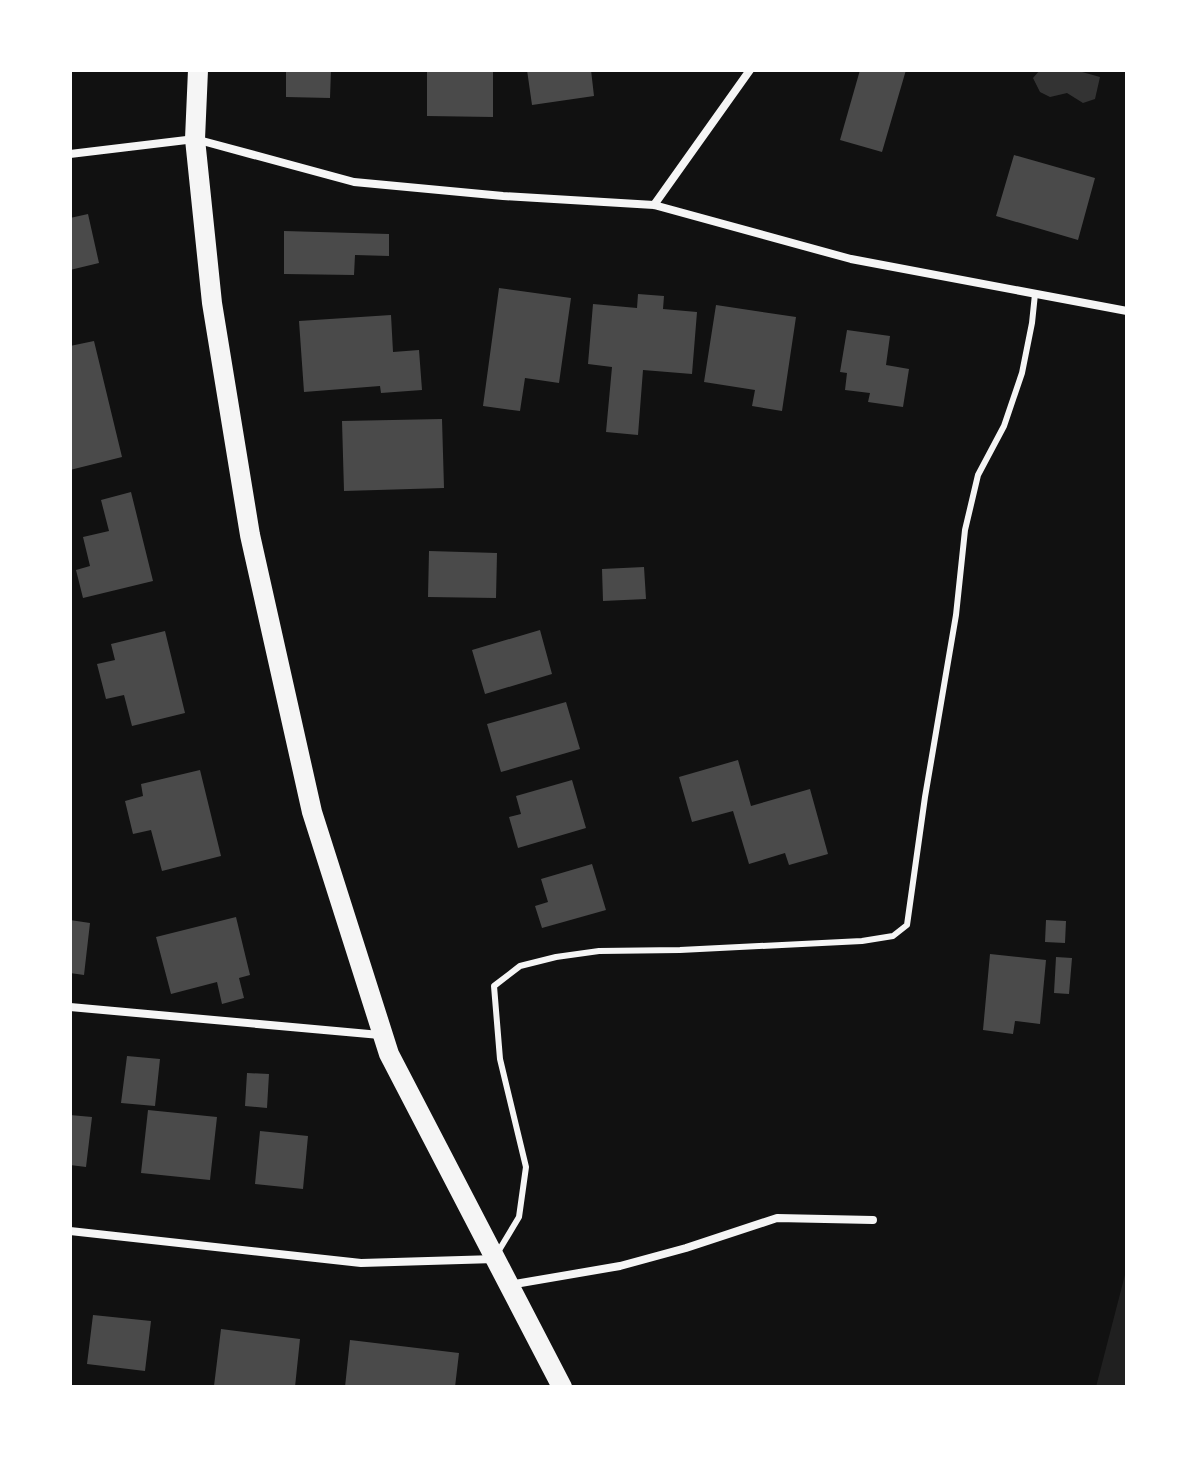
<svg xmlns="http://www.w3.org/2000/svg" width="1197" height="1457" viewBox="0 0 1197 1457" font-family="'Space Grotesk',sans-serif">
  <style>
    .green { fill: #202020 }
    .water { fill: #333 }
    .building { fill: #4a4a4a }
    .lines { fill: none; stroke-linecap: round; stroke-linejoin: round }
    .service { stroke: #f5f5f5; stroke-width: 6 }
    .minor { stroke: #f5f5f5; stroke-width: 8 }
    .primary { stroke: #f5f5f5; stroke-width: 20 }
  </style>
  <rect width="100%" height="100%" fill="#111"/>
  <path class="green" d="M 1127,1267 L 1127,1387 L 1096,1387 Z"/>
  <path class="water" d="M 1040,70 L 1075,70 L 1100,77 L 1095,99 L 1083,103 L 1067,93 L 1050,97 L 1040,92 L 1033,78 Z"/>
  <path class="building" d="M 286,70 L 331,70 L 330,98 L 286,97 Z
    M 427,70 L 493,70 L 493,117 L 427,116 Z
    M 527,70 L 591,70 L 594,96 L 532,105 Z
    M 860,70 L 906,70 L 882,152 L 840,140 Z
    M 1014,155 L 1095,178 L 1078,240 L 996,216 Z
    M 88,214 L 99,263 L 70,270 L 70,218 Z
    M 284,231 L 389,234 L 389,256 L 355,255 L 354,275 L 284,274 Z
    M 499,288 L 571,298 L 559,383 L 525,378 L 520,411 L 483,406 Z
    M 638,294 L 664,296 L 663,309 L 697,312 L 692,374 L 643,370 L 638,435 L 606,432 L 612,367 L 588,364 L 593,304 L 637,308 Z
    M 716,305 L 796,317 L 782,411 L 752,406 L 755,390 L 704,382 Z
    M 391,315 L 393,352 L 419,350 L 422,390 L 381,393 L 380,386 L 304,392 L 299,321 Z
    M 847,330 L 890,336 L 886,365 L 909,369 L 903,407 L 868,402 L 870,393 L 845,390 L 847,373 L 840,372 Z
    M 94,341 L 122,457 L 70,470 L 70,346 Z
    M 442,419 L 444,488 L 344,491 L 342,421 Z
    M 131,492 L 153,581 L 83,598 L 76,570 L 90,566 L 83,537 L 109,531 L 101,500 Z
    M 429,551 L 497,553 L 496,598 L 428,597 Z
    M 644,567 L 646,599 L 603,601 L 602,569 Z
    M 540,630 L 552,674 L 485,694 L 472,650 Z
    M 165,631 L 185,713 L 132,726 L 124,695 L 106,699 L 97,664 L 115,660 L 111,644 Z
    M 566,702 L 580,749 L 501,772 L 487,724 Z
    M 738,760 L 751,806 L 810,789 L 828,854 L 789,865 L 785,853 L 749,864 L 733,811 L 692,822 L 679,777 Z
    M 200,770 L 221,856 L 162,871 L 151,830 L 133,834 L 125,801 L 143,796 L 141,784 Z
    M 572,780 L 586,828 L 518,848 L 509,817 L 521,814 L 516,796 Z
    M 592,864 L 606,910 L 542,928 L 535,906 L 548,902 L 541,879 Z
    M 236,917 L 250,975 L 239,978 L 244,998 L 222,1004 L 217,982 L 171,994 L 156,937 Z
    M 70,920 L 90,923 L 84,975 L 70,973 Z
    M 1046,920 L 1066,921 L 1065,943 L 1045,942 Z
    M 990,954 L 1046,960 L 1040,1024 L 1015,1021 L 1013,1034 L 983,1030 Z
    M 1056,957 L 1072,958 L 1069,994 L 1054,993 Z
    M 127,1056 L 160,1059 L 155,1106 L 121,1103 Z
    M 247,1073 L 269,1074 L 267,1108 L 245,1106 Z
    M 148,1110 L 217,1117 L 210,1180 L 141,1173 Z
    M 70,1115 L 92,1117 L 86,1167 L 70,1165 Z
    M 260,1131 L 308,1136 L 303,1189 L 255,1184 Z
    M 93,1315 L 151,1321 L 145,1371 L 87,1364 Z
    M 221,1329 L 300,1339 L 295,1387 L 214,1386 Z
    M 350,1340 L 459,1353 L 455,1387 L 345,1387 Z"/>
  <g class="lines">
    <path class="service" d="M 498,1252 L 519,1217 L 526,1167 L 500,1059 L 494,986 L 520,966 L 556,957 L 599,951 L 680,950 L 862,941 L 893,936 L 907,925 L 925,797 L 956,615 L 965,530 L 978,475 L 1004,426 L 1022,373 L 1032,323 L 1035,294"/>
    <path class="minor" d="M 70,154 L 195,139 L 354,182 L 503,196 L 654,205 L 851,259 L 1127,311
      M 654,205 L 750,70
      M 70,1007 L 380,1035
      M 70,1231 L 361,1263 L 495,1259
      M 509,1285 L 620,1266 L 686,1248 L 777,1218 L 873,1220"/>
    <path class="primary" d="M 198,70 L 195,139 L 212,303 L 250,535 L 312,812 L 389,1054 L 562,1387"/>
  </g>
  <rect width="1197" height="1457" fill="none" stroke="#ffffff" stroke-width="144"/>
</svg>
